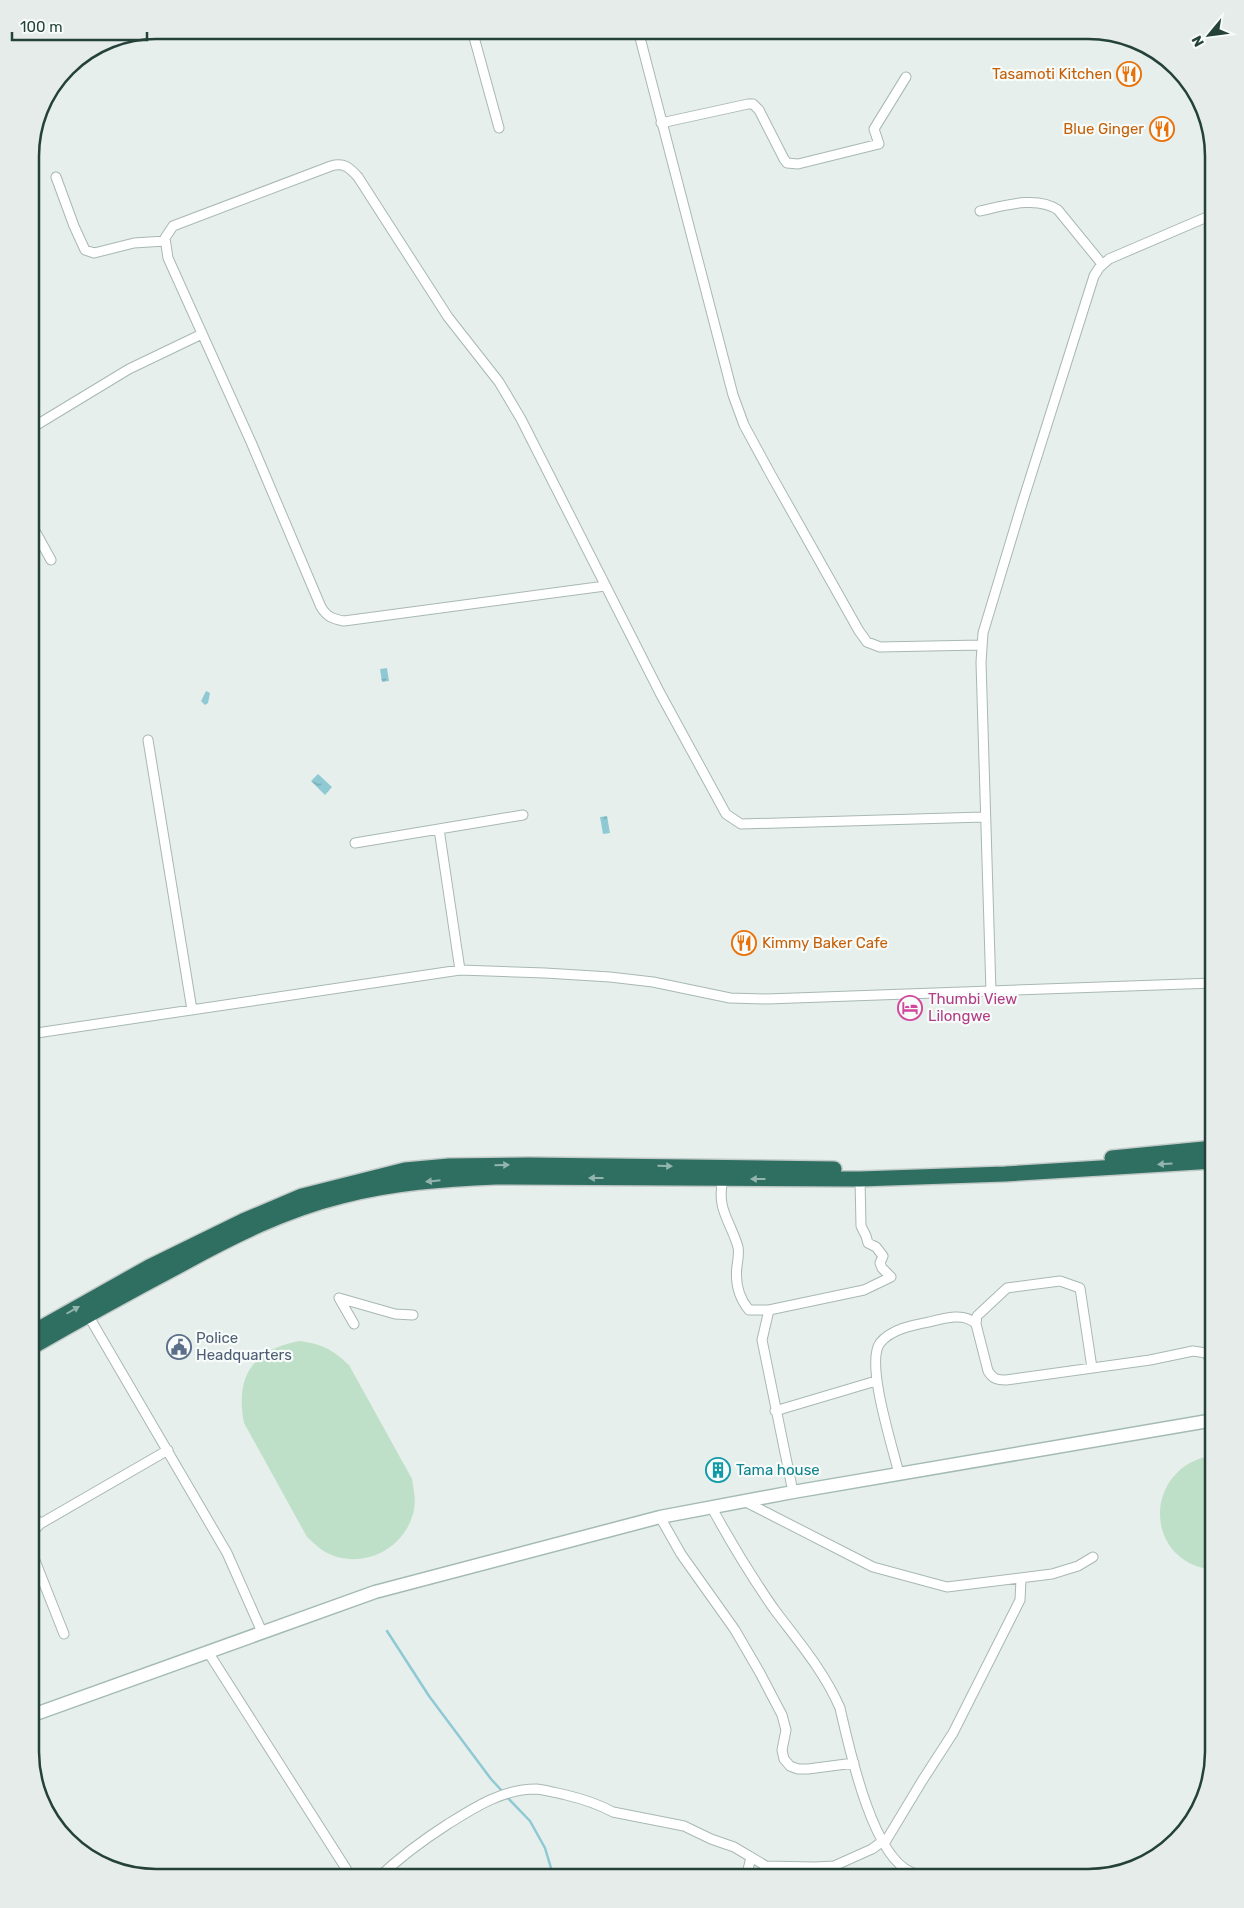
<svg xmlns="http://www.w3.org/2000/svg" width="1244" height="1908" viewBox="0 0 1244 1908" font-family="Rubik,sans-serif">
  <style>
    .grass { fill: #bfe0c8 }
    .water { fill: url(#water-ripples) }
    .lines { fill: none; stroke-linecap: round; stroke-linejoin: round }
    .stream { stroke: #8ec9d4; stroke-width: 2.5 }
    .street-casing { stroke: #a8b8b2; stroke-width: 11 }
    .secondary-casing { stroke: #a4bbb3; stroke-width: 15 }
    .highway-casing { stroke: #c2cac8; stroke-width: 18 }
    .street { stroke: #fff; stroke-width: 9 }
    .secondary { stroke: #fff; stroke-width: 12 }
    .highway { stroke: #2f6f62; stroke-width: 15 }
    .oneway { fill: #93b5ae }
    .labels { text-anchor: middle; stroke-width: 4.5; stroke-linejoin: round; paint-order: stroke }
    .food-label { font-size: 15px; fill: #c56008; stroke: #f7fbf9; text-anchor: end }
    .hotel-label { font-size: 15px; fill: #b23c85; stroke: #f7fbf9; text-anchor: start }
    .service-label { font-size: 15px; fill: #4e5e75; stroke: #f7fbf9; text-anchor: start }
    .culture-label { font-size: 15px; fill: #0d838f; stroke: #f7fbf9; text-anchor: start }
    .rim { fill: none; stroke: #24423a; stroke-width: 2.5 }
  </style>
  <defs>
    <pattern id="water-ripples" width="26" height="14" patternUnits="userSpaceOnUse" patternTransform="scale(1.25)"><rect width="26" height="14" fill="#8ec9d4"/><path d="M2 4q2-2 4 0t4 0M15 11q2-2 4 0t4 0" fill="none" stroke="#74a5ad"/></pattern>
  </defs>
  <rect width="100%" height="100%" fill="#e6efeb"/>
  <path class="grass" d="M 299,1341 C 322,1344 332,1349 349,1365 L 412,1479 C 414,1491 417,1504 412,1517 C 400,1554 355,1571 322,1550 C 316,1546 312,1541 307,1537 L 244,1423 C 235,1377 252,1350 299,1341 Z
    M 1214,1455 L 1214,1570 C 1142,1563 1142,1466 1214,1455 Z"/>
  <path class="water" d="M 387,668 L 389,681 L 382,682 L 380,669 Z
    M 206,691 L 210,693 L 208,703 L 205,705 L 201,701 Z
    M 318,774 L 332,787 L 325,795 L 311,781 Z
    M 607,816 L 610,833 L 603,834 L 600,817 Z"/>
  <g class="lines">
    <path class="stream" d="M 387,1631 L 429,1696 L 491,1779 L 503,1792
      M 506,1796 L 530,1821 L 545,1848 L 554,1878"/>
    <defs>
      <path id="street" d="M 472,30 L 499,128
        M 638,30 L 733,395 L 744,425 L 770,473 L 859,631 L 867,642 L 880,647 L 981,645
        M 661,123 L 748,104 L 753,104 L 759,110 L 784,159 L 787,163 L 798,164 L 879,144 L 874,129 L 906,77
        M 56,177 L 74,226 L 85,250 L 94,253 L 134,243 L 165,241
        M 980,211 C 1003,206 1037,195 1058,210 L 1102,264
        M 30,429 L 129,369 L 202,334
        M 30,522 L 51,560
        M 605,586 L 344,621 C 333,619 327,617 321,607 L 251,442 L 168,258 L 165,238 L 173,226 L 331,166 C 344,162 350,168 358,177 L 448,317 L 499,382 L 521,419 L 660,693 L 726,814 L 741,824 L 984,817
        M 148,740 L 192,1010
        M 439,829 L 460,970
        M 355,843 L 523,815
        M 991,992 L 981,662 L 983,633 L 1021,507 L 1094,276 L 1099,268 L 1109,259 L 1214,214
        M 30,1034 L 460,970 L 545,973 L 610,977 L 653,982 L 730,998 L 767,999 L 1214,983
        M 723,1179 C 716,1209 730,1220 738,1247 C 739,1252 738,1260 737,1266 C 735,1282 739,1298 749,1310 L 769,1310
        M 88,1315 L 227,1553 L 262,1632
        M 354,1324 L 339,1298 L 395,1314 L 413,1315
        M 976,1324 L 977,1316 L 1007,1288 L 1060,1281 L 1080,1288 L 1092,1368
        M 775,1411 L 876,1381
        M 899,1474 C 893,1448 865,1363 880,1343 C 891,1329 913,1325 929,1322 C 944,1318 965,1312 976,1324 L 988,1371 C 993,1379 997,1380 1006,1380 L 1150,1360 L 1193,1351 L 1206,1353 L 1210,1359 L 1214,1384
        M 793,1492 L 762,1340 L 769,1310 L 864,1290 L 891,1277 L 882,1268 L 880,1263 L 883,1256 L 876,1247 L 868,1243 L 866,1236 L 861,1226 L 860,1179
        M 744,1501 L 873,1567 L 947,1587 L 1052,1574 L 1078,1566 L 1093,1557
        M 712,1508 C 731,1543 751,1576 774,1609 C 798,1641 824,1671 840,1708 C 849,1747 872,1856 911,1872 C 931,1880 955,1877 976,1878
        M 30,1512 L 40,1524
        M 660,1517 L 681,1554 L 735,1630 L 760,1673 L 782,1715 L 786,1730 L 782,1750 L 784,1759 L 790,1766 L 798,1769 L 808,1769 L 854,1763
        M 30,1535 L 40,1524 L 168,1450
        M 30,1548 L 64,1634
        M 208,1652 L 352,1878
        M 884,1844 L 922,1781 L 953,1733 L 1020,1600 L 1021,1579
        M 378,1878 C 399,1858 423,1840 448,1824 C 475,1807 503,1789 536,1789 C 546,1790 557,1793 566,1795 C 583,1799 598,1804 613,1812 L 684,1826 L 711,1839 L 734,1847 L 766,1866 L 815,1867 L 834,1866 L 872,1849 L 883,1841
        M 746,1878 L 751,1857"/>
      <path id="secondary" d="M 30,1716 L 375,1592 L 660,1517 L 793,1492 L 1214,1420"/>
      <path id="highway" d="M 1112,1158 L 1214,1148
        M 30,1334 L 149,1267 L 243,1221 L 302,1196 L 405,1170 L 449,1166 L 529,1165 L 834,1169
        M 30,1348 C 80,1319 131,1291 182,1264 C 233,1236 285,1210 342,1196 C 392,1183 444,1179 496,1177 L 860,1179 L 1005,1174 L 1214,1161"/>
    </defs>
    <use href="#street" class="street-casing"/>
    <use href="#secondary" class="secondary-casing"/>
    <use href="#highway" class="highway-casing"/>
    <use href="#street" class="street"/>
    <use href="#secondary" class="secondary"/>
    <use href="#highway" class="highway"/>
  </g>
  <defs><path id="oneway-solid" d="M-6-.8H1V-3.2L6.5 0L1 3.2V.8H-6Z" transform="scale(1.25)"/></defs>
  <g class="oneway">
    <use href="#oneway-solid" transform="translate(1165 1164) rotate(176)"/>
    <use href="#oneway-solid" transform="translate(502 1165) rotate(-1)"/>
    <use href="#oneway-solid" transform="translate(665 1166) rotate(1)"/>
    <use href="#oneway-solid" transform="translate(596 1178) rotate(-180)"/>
    <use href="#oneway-solid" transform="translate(758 1179) rotate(180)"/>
    <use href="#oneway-solid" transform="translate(433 1181) rotate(174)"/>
    <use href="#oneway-solid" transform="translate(73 1310) rotate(-30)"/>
  </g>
  <defs>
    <symbol id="restaurant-ring" viewBox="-11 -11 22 22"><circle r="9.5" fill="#f7fbf9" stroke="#e8710a" stroke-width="1.5"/><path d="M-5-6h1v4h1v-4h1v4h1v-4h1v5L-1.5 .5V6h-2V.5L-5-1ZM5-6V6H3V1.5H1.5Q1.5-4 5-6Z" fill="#e8710a"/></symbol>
    <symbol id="hotel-ring" viewBox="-11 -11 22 22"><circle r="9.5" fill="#f7fbf9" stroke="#d1479c" stroke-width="1.5"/><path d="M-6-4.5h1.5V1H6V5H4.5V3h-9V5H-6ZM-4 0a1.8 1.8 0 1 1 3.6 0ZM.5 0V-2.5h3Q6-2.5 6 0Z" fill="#d1479c"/></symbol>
    <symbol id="civic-ring" viewBox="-11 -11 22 22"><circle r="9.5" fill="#f7fbf9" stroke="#5c6f8a" stroke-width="1.5"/><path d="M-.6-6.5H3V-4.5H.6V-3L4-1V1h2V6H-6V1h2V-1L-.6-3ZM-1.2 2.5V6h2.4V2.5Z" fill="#5c6f8a"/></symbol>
    <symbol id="building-ring" viewBox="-11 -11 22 22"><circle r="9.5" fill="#f7fbf9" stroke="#0f9aa8" stroke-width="1.5"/><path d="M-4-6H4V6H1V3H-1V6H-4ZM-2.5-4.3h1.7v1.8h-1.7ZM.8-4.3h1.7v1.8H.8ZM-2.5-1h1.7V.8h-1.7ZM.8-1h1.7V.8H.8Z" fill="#0f9aa8"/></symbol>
  </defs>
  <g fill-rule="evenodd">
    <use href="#restaurant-ring" x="1115" y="60" width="28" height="28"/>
    <use href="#restaurant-ring" x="1148" y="115" width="28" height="28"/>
    <use href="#restaurant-ring" x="730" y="929" width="28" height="28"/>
    <use href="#hotel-ring" x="896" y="994" width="28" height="28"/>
    <use href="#civic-ring" x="165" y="1333" width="28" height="28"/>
    <use href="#building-ring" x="704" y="1456" width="28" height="28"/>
  </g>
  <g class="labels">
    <g class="food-label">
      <text x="1112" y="79">Tasamoti Kitchen</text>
      <text x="1144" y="134">Blue Ginger</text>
      <text x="762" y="948" text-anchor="start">Kimmy Baker Cafe</text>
    </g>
    <g class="hotel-label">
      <text x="928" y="1004">Thumbi View<tspan x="928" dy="17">Lilongwe</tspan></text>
    </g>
    <g class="service-label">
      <text x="196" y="1343">Police<tspan x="196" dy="17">Headquarters</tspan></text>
    </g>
    <g class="culture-label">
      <text x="736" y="1475">Tama house</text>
    </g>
  </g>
  <path d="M0 0H1244V1908H0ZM156 39H1088A117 117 0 0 1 1205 156V1752A117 117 0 0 1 1088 1869H156A117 117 0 0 1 39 1752V156A117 117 0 0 1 156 39Z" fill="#e6ecea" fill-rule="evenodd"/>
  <path class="rim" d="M156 39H1088A117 117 0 0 1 1205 156V1752A117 117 0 0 1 1088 1869H156A117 117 0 0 1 39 1752V156A117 117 0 0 1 156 39Z"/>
  <g transform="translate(1209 35) rotate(241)" stroke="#f7fbf9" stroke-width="4" paint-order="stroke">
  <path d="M0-4L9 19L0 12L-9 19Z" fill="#24423a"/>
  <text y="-8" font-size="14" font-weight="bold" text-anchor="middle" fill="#24423a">N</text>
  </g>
  <path d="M12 32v8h135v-8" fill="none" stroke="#24423a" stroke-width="2.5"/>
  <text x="20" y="32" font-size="15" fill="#24423a" stroke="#f7fbf9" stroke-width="4" paint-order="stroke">100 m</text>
</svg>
